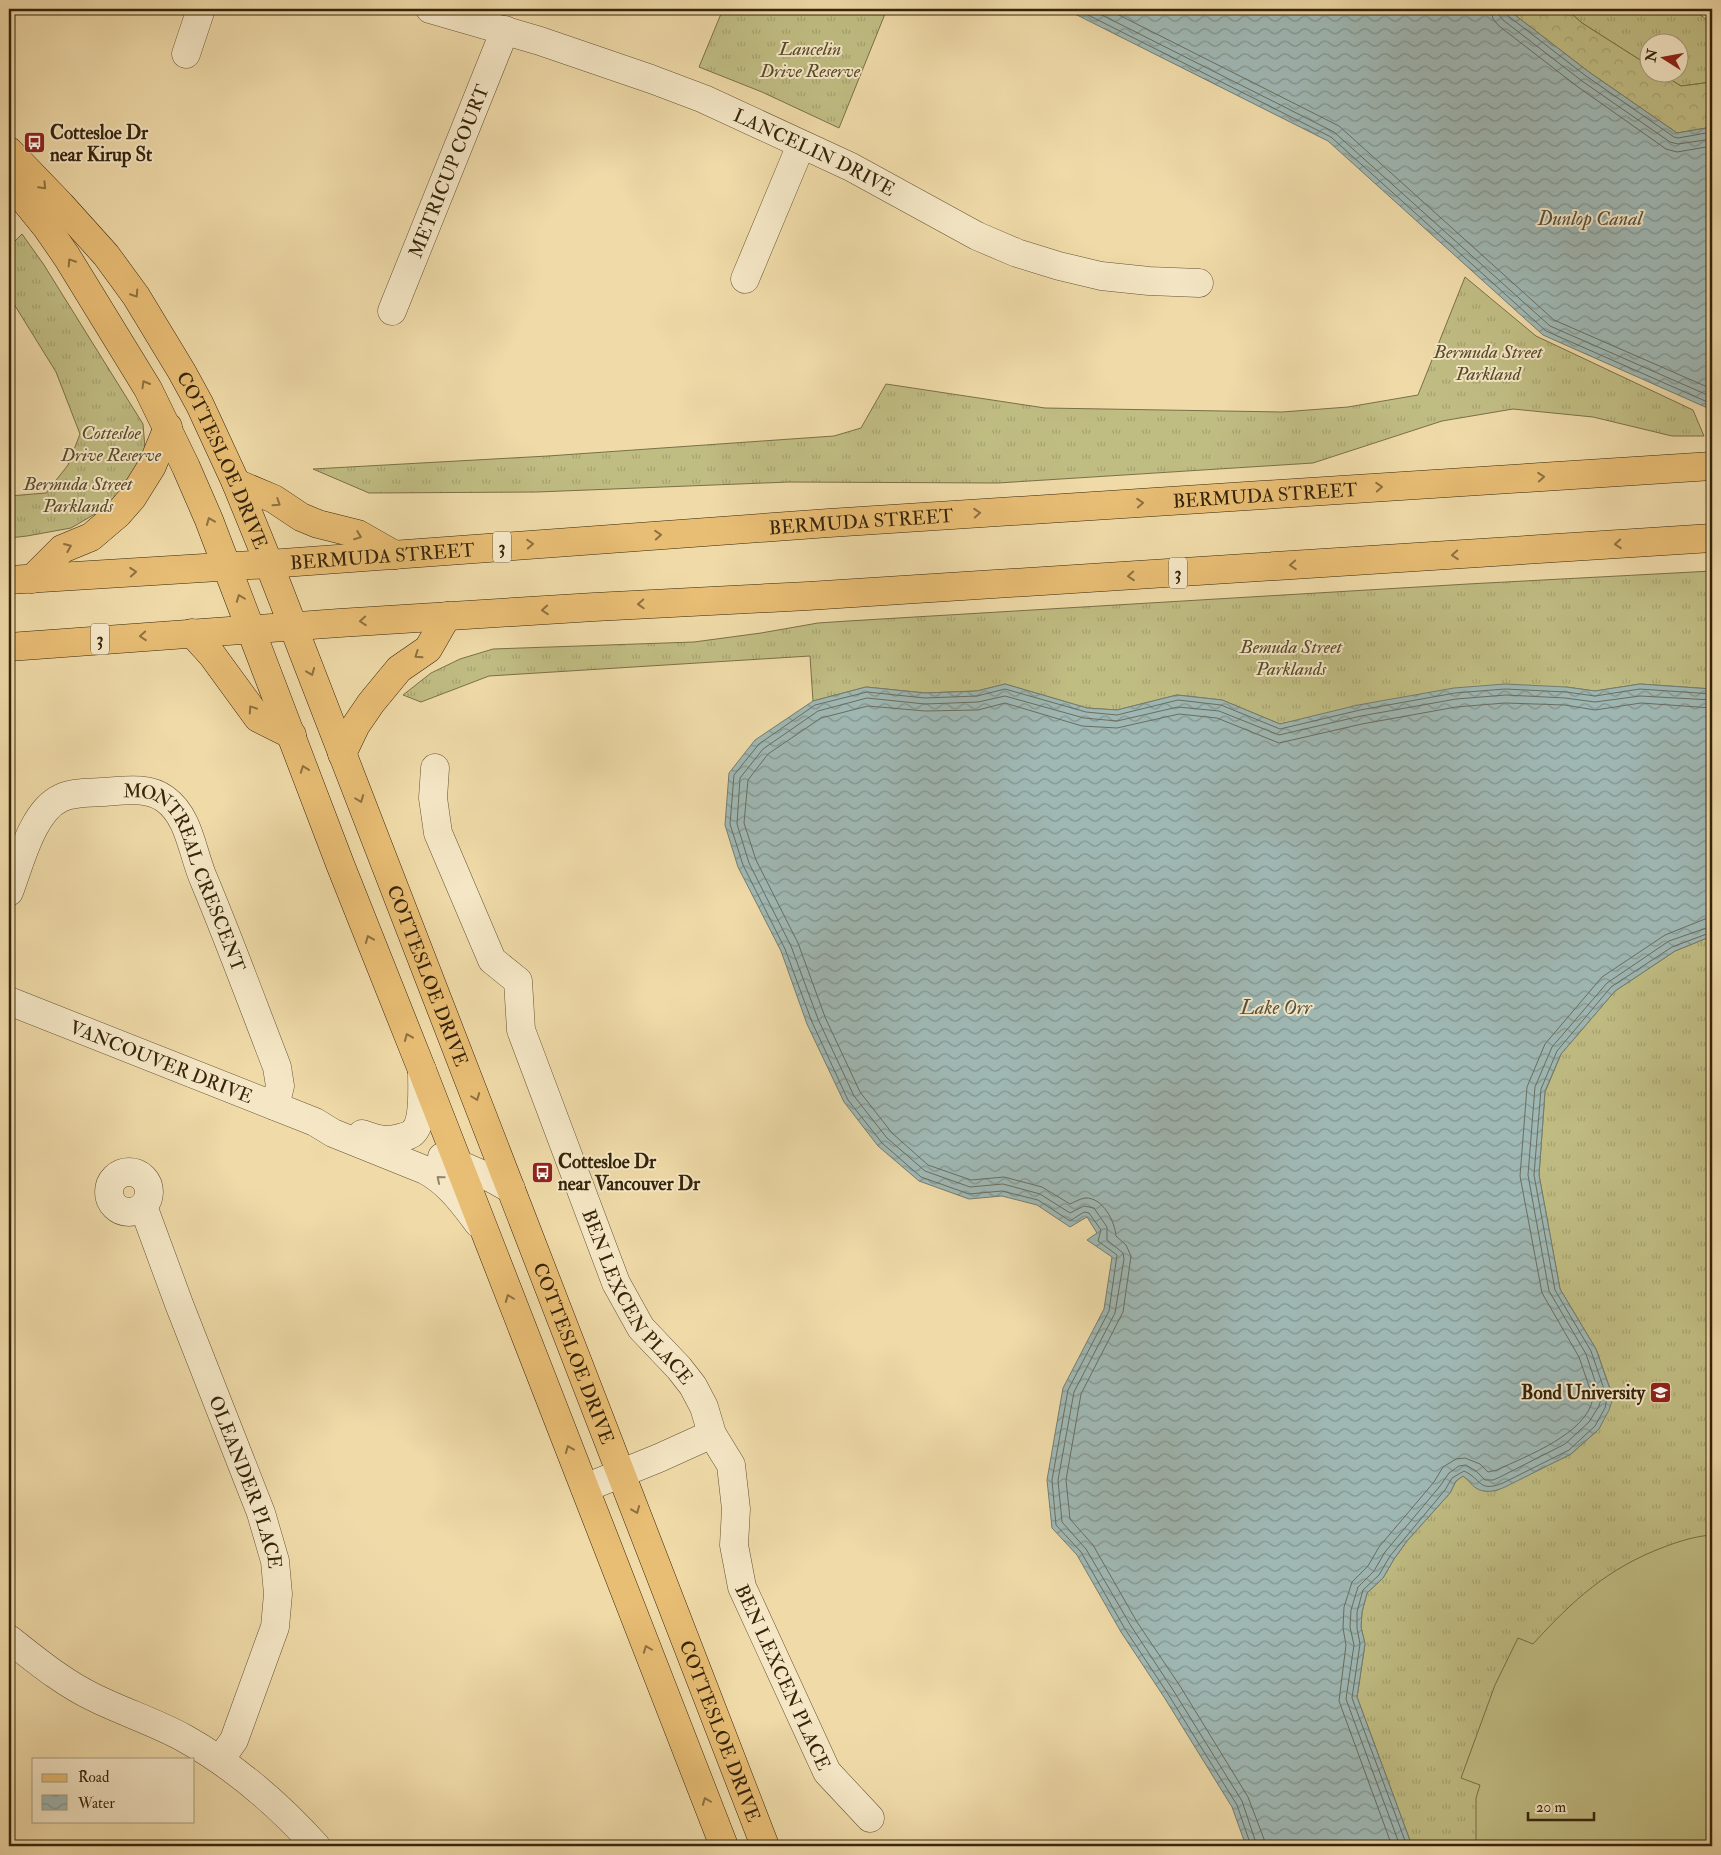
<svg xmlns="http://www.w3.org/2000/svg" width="1721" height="1855" viewBox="0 0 1721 1855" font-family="'IM FELL Double Pica',serif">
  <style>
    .grass { fill: url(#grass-tufts); stroke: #7a7047 }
    .forest { fill: url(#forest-crowns); stroke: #7a7047 }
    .pitch { fill: #c0bd83; stroke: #7a7047 }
    .water { fill: url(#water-waves); stroke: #757d70 }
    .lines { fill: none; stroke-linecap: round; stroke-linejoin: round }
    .shore { stroke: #6a6e60; stroke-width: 1 }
    .minor-casing { stroke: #645232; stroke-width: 29 }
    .major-casing { stroke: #35240b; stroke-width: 29 }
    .minor { stroke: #f5e7c6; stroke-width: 28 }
    .major { stroke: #e8bd74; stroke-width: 28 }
    .oneway { stroke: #8e7040 }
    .oneway2 { stroke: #958668 }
    .labels { text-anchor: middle; stroke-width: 4; stroke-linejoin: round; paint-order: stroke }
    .shield { fill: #f5e7c6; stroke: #6f5e43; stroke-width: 1 }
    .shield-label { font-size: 18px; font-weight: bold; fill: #35240b }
    .park-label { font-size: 19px; font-style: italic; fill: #584a29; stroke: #f5e7c6 }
    .poi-label { font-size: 19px; font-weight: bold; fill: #35240b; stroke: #f5e7c6; text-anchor: start }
    .street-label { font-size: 19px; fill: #35240b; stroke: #f5e7c6 }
    .water-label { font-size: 20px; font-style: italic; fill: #55503e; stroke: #f5e7c6 }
  </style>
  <defs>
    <pattern id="grass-tufts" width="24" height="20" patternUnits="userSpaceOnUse" patternTransform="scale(1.25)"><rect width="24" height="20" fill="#c0bd83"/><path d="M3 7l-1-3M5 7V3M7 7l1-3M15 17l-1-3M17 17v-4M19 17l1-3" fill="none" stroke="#a6a270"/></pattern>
    <pattern id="forest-crowns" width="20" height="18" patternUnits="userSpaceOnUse" patternTransform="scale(1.25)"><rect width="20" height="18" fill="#c0bd83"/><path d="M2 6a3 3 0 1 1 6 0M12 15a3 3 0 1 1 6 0" fill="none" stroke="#a6a270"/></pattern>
    <pattern id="water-waves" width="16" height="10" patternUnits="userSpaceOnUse" patternTransform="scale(1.25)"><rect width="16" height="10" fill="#9fb8b4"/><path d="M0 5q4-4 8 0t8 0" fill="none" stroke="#829591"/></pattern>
  </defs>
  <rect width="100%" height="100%" fill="#efdaa8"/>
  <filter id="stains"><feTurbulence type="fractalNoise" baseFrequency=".004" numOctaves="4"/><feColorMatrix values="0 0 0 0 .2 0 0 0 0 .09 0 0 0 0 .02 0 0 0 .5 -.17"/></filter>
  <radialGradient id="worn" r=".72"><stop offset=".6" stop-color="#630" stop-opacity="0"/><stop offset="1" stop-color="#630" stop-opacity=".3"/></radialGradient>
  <path class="grass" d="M 723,9 L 887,9 L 839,128 L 762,92 L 699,67 Z
    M 1566,9 L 1693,9 L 1712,24 L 1712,82 L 1681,86 L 1660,73 L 1678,72 L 1678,42 L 1648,42 L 1648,65 L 1582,23 Z
    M 9,233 L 15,241 L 22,234 L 44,265 L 143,424 L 145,448 L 139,460 L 127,481 L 107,507 L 71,528 L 27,536 L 9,538 L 9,496 L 46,493 L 68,465 L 80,434 L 56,372 L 9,296 Z
    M 1465,277 L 1536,336 L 1693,410 L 1704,436 L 1672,436 L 1593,417 L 1513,409 L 1442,421 L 1313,463 L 998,483 L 789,482 L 537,492 L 369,493 L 313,469 L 548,456 L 834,436 L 861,428 L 886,384 L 1045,408 L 1282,412 L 1348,407 L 1418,395 Z
    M 1712,571 L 1712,689 L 1640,684 L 1595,691 L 1566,687 L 1309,718 L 1280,724 L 1222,700 L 1177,695 L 1117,710 L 1087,708 L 1005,684 L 977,691 L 925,693 L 866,687 L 813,701 L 810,656 L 489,676 L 421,702 L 403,695 L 431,673 L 460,659 L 493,649 L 694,642 L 761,633 L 818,623 L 848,621 L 1468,584 Z
    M 1712,936 L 1712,1846 L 1412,1846 L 1357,1697 L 1365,1644 L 1361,1627 L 1362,1612 L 1367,1593 L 1383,1578 L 1394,1559 L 1407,1541 L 1450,1493 L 1456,1481 L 1463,1476 L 1470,1481 L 1475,1487 L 1495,1491 L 1571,1454 L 1599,1429 L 1613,1397 L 1596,1349 L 1560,1289 L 1539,1175 L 1545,1092 L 1561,1054 L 1615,991 L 1675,951 Z"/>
  <path class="forest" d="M 1507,9 L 1566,9 L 1582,23 L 1648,65 L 1648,72 L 1660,73 L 1681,86 L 1712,82 L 1712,127 L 1677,133 L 1589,72 Z"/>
  <path class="pitch" d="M 1712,1535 L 1712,1846 L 1476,1846 L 1476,1798 L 1480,1785 L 1461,1778 L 1495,1685 L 1518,1638 L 1533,1644 C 1573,1600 1608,1568 1664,1547 C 1680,1541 1696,1536 1712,1535 Z"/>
  <path class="water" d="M 1065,9 L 1507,9 L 1589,72 L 1677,133 L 1712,127 L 1712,410 L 1543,335 L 1328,141 Z
    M 1005,684 L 1087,708 L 1117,710 L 1177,695 L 1222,700 L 1280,724 L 1358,705 L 1454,688 L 1505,684 L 1566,687 L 1595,691 L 1640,684 L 1712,689 L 1712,936 L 1675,951 L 1615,991 L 1561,1054 L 1545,1091 L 1539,1175 L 1560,1289 L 1596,1349 L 1613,1398 L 1609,1410 L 1599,1429 L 1571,1454 L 1505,1487 C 1496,1491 1485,1494 1476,1488 C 1471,1485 1469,1480 1463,1476 L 1456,1481 L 1450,1493 L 1407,1541 L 1394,1559 L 1383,1578 L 1367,1593 L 1362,1612 L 1361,1627 L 1365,1644 L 1357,1697 L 1412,1846 L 1246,1846 L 1232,1807 L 1164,1697 L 1121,1632 L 1077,1555 L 1052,1528 L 1047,1480 L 1063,1388 L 1104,1309 L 1112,1257 L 1087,1240 L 1097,1233 L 1087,1217 L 1070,1227 L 1037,1205 L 1002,1196 L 969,1199 L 919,1181 L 878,1146 L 844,1102 L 807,1024 L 781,951 L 738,867 L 725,825 L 729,773 L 755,740 L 813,701 L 866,687 L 925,693 L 977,691 Z"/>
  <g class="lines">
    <path class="shore" d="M 1076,9 L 1331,137 L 1546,331 L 1712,404
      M 1090,9 L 1334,132 L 1550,326 L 1712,397
      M 1107,9 L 1339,126 L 1554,320 L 1712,389
      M 1491,9 L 1493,19 L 1499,26 L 1578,87 L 1666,149 L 1677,152 L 1712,146
      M 1498,9 L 1499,15 L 1503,20 L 1582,81 L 1670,142 L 1678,144 L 1712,139
      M 1505,9 L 1507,15 L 1586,76 L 1674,137 L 1678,138 L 1712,132
      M 1251,1846 L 1237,1805 L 1168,1694 L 1125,1629 L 1081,1552 L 1056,1525 L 1052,1480 L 1068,1390 L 1109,1311 L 1117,1255 L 1098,1241 L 1101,1230 L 1089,1213 L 1084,1212 L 1070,1221 L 1038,1200 L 1002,1191 L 969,1194 L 921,1177 L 882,1143 L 848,1100 L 812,1022 L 785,949 L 743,865 L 730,824 L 734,775 L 759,744 L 815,705 L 867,692 L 925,698 L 977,696 L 1005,689 L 1086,712 L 1117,715 L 1178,700 L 1221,705 L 1280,729 L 1360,710 L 1455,693 L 1505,689 L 1566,692 L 1595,696 L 1640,689 L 1712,694
      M 1257,1846 L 1242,1801 L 1173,1690 L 1131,1626 L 1086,1549 L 1062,1522 L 1058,1480 L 1074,1392 L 1115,1313 L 1124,1259 L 1123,1253 L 1107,1240 L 1107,1227 L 1094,1208 L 1084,1206 L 1070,1213 L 1040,1194 L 1003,1184 L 970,1187 L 925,1171 L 887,1138 L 854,1096 L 818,1019 L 791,946 L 749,863 L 737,824 L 740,778 L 763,749 L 818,711 L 867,698 L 925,704 L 978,702 L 1005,696 L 1084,718 L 1117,721 L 1178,707 L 1219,711 L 1279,735 L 1361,716 L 1456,699 L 1506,695 L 1565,698 L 1595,702 L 1640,696 L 1712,700
      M 1265,1846 L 1264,1839 L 1248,1797 L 1180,1686 L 1137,1622 L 1093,1545 L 1070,1519 L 1066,1480 L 1081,1394 L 1123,1312 L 1131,1256 L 1126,1245 L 1116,1236 C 1115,1222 1103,1197 1085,1198 C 1079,1199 1075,1202 1070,1204 L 1042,1187 L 1004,1177 L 971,1180 L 928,1165 L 892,1133 L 860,1092 L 825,1017 L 798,943 L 756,860 L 744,823 L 748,780 L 768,754 L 821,718 L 868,706 L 925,711 L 978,710 L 1005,703 L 1082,726 L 1117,728 L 1179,714 L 1217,718 L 1279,743 L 1362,724 L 1456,707 L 1505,703 L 1565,705 L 1595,710 L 1641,703 L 1712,708
      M 1392,1846 L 1339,1701 L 1346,1645 L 1343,1628 L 1344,1607 L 1352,1582 L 1368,1566 L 1379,1547 L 1434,1482 L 1443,1467 L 1456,1459 L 1465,1458 L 1480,1464 L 1488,1472 L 1497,1470 C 1526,1456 1587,1434 1593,1398 L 1579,1357 L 1542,1293 L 1520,1176 L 1527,1087 L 1545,1044 L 1602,977 L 1665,935 L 1705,919 L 1712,918
      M 1400,1846 L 1346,1699 L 1354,1645 L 1350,1627 L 1351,1610 L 1358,1587 L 1374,1571 L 1385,1552 L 1440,1486 L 1449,1473 L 1459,1466 L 1466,1465 L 1476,1471 L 1485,1480 L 1493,1480 L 1500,1477 L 1565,1444 L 1589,1422 L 1599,1406 L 1601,1399 L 1586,1354 L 1549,1291 L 1528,1175 L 1535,1087 L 1552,1047 L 1607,983 L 1669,941 L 1712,926
      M 1407,1846 L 1352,1698 L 1360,1644 L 1357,1628 L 1357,1612 L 1363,1590 L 1379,1575 L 1390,1556 L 1445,1490 L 1452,1478 L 1464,1471 C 1482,1479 1478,1493 1503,1483 L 1569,1450 L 1595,1426 L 1605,1408 L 1607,1398 L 1591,1351 L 1555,1290 L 1534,1175 L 1541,1089 L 1557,1051 L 1611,987 L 1672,947 L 1712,932"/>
    <defs>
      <g id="minor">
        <path id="s1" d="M 430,9 L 540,41 L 651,79 L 704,99 L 851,167 L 977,236 L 1017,253 L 1059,266 L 1101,276 L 1149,281 L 1199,283"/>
        <path d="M 186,54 L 201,9"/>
        <path d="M 745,279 L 801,145"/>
        <path id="s2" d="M 392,311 L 505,30"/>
        <path id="s3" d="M 435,768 L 433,798 L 438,833 L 492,960 L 518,981 L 521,1030 L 616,1283 L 641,1328 L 679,1368 L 693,1386 L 704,1407 L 712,1434 L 731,1465 L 736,1509 L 734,1545 L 742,1587 L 827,1772 L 870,1818"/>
        <path id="s4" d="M 9,892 C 20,864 32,811 61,798 C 73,792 89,793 102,792 C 123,791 147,786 165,799 C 190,817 192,853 204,880 C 230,942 253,1005 277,1067 L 280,1086 L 275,1106"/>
        <path id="s5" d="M 9,1001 L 315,1122 L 333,1133 L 425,1170 C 448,1182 463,1203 478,1223"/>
        <path d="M 362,1134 C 376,1139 385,1142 400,1138 C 403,1137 408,1136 411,1134 C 425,1125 422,1085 422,1070"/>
        <path d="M 442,1157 L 493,1179 L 511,1189"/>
        <circle cx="129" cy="1192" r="20"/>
        <path id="s6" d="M 143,1206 L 179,1304 L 261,1513 L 275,1561 L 278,1594 L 275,1627 L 234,1740 L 220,1760"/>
        <path d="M 585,1488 L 659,1458 L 712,1434"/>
        <path d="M 9,1639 C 36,1660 62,1682 93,1697 C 123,1712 155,1722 184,1738 C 234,1766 278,1804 316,1846"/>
      </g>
      <g id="major">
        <path id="s7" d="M 9,151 L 61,205 L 106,255 L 136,296 L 182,372 L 200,405 L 236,483 L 269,564 L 765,1846"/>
        <path d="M 9,181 L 47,228 L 67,257 L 148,389 L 186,467 L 209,520 L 340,864 L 422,1070 L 724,1846"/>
        <path d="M 236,483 L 274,499 L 301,517 L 318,524 L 358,534 L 395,555"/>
        <path d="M 32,579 L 62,549 L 91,537 L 118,514 L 132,498 L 152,466 L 168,427"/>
        <path id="s8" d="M 9,580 L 269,564 L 829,523 L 1712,466"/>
        <path d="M 192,633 L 212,655 L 258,718 L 292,735"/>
        <path d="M 9,647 L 339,623 L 594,607 L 808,596 L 1712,538"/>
        <path d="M 342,754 L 356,725 L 371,703 L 399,669 L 428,649 L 447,616"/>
      </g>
    </defs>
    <use href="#minor" class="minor-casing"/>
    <use href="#major" class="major-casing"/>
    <use href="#minor" class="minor"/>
    <use href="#major" class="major"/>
  </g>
  <defs><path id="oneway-chevron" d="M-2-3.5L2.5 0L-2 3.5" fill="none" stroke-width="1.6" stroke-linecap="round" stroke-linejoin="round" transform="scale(1.25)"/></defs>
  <g class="oneway">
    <use href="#oneway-chevron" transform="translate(43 186) rotate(46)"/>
    <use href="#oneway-chevron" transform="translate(71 262) rotate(-123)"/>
    <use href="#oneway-chevron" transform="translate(135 294) rotate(57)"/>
    <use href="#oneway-chevron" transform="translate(145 384) rotate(-120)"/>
    <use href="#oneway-chevron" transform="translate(1541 477) rotate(-4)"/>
    <use href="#oneway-chevron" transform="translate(1379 487) rotate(-4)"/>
    <use href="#oneway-chevron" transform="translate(277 503) rotate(33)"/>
    <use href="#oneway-chevron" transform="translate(1140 503) rotate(-4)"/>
    <use href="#oneway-chevron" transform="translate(977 513) rotate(-4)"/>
    <use href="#oneway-chevron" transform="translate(210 521) rotate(-112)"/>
    <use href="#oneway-chevron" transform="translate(658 535) rotate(-4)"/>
    <use href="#oneway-chevron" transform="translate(358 536) rotate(21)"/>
    <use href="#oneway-chevron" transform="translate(530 544) rotate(-4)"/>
    <use href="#oneway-chevron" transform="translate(1618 544) rotate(176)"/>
    <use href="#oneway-chevron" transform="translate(68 547) rotate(-23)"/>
    <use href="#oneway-chevron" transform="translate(1455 555) rotate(176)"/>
    <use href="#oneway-chevron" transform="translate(1293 565) rotate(176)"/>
    <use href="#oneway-chevron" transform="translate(133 572) rotate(-4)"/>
    <use href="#oneway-chevron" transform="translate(1131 576) rotate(176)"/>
    <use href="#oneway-chevron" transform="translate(240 598) rotate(-111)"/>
    <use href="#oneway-chevron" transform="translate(641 604) rotate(177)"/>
    <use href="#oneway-chevron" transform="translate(545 610) rotate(176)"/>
    <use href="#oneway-chevron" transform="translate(363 621) rotate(176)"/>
    <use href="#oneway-chevron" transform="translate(143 636) rotate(176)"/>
    <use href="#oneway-chevron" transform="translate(418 655) rotate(146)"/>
    <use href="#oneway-chevron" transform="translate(311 672) rotate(68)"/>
    <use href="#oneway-chevron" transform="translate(252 709) rotate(-124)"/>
    <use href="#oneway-chevron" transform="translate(304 769) rotate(-110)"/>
    <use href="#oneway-chevron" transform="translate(360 799) rotate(69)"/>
    <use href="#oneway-chevron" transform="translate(369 939) rotate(-112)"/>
    <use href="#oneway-chevron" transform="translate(408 1037) rotate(-112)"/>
    <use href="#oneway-chevron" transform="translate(476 1097) rotate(69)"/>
    <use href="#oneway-chevron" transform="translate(509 1298) rotate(-111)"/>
    <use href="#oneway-chevron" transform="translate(569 1449) rotate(-112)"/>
    <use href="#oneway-chevron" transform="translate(636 1510) rotate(68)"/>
    <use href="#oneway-chevron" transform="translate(647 1649) rotate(-111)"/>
    <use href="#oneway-chevron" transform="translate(706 1801) rotate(-111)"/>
  </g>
  <use class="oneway2" href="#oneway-chevron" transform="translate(440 1179) rotate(-140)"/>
  <defs>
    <symbol id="bus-square" viewBox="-11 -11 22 22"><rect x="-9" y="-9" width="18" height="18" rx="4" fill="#8f2418" stroke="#f5e7c6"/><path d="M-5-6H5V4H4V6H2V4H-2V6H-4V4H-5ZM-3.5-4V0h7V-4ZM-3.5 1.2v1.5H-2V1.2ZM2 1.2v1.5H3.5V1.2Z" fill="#fff"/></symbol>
    <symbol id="university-square" viewBox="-11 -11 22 22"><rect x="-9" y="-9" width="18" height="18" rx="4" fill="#8f2418" stroke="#f5e7c6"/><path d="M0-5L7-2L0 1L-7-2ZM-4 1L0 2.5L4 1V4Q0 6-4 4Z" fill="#fff"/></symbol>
  </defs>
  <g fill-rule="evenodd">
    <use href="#bus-square" x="22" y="130" width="25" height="25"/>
    <use href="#bus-square" x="530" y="1160" width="25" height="25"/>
    <use href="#university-square" x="1648" y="1380" width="25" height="25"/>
  </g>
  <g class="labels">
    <g class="shield">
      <rect x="493" y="531.5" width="18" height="31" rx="4"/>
      <rect x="1169" y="557.5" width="18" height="31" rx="4"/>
      <rect x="91" y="623.5" width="18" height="31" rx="4"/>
    </g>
    <g class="shield-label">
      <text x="502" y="553">3</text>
      <text x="1178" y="579">3</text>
      <text x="100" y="645">3</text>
    </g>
    <g class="park-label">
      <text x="810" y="55">Lancelin<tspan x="810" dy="22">Drive Reserve</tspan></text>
      <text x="1488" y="358">Bermuda Street<tspan x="1488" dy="22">Parkland</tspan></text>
      <text x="111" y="439">Cottesloe<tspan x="111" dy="22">Drive Reserve</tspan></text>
      <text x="78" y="490">Bermuda Street<tspan x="78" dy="22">Parklands</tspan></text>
      <text x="1291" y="653">Bemuda Street<tspan x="1291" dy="22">Parklands</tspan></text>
    </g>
    <g class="poi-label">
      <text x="50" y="139">Cottesloe Dr<tspan x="50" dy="22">near Kirup St</tspan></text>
      <text x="558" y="1168">Cottesloe Dr<tspan x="558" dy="22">near Vancouver Dr</tspan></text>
      <text x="1645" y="1399" text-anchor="end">Bond University</text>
    </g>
    <g class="street-label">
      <text dy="7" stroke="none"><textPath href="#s1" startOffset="411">LANCELIN DRIVE</textPath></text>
      <text dy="7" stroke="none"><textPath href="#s2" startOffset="151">METRICUP COURT</textPath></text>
      <text dy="7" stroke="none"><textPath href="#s7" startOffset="379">COTTESLOE DRIVE</textPath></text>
      <text dy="7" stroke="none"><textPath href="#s8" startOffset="1259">BERMUDA STREET</textPath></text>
      <text dy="7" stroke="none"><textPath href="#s8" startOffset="854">BERMUDA STREET</textPath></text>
      <text dy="7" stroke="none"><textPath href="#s8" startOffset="374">BERMUDA STREET</textPath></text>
      <text dy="7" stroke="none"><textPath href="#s4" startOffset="289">MONTREAL CRESCENT</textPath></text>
      <text dy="7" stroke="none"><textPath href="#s7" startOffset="934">COTTESLOE DRIVE</textPath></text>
      <text dy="7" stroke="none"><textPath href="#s5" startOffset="164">VANCOUVER DRIVE</textPath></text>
      <text dy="7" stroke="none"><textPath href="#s3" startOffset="579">BEN LEXCEN PLACE</textPath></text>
      <text dy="7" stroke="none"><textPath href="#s7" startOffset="1339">COTTESLOE DRIVE</textPath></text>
      <text dy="7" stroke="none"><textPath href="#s6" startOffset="295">OLEANDER PLACE</textPath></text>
      <text dy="7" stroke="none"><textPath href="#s3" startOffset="996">BEN LEXCEN PLACE</textPath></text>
      <text dy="7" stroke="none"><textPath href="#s7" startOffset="1744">COTTESLOE DRIVE</textPath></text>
    </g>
    <g class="water-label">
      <text x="1590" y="225">Dunlop Canal</text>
      <text x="1276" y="1014">Lake Orr</text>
    </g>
  </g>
  <rect width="1721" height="1855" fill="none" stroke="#efdaa8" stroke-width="30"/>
  <rect x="10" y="10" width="1701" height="1835" fill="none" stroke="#35240b" stroke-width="2.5"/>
  <rect x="15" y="15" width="1691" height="1825" fill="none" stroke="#35240b"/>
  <rect x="32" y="1758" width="162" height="65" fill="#f5e7c6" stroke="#a8997b"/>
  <rect x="42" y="1774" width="25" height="8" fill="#e8bd74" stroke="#a8997b"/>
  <text x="78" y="1782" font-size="15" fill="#35240b">Road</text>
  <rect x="42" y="1795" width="25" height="15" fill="url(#water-waves)" stroke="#a8997b"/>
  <text x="78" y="1808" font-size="15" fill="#35240b">Water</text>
  <g transform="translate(1664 58) rotate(281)"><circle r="24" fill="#f5e7c6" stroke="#a8997b"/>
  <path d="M0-4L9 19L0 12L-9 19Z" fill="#8f2418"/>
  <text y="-8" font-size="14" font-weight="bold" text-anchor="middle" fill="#35240b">N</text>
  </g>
  <path d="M1528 1812v8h66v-8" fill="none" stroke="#35240b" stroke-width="2.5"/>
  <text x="1536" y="1812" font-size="15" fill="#35240b" stroke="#f5e7c6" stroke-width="4" paint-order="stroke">20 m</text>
  <rect width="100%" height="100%" filter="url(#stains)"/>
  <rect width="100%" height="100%" fill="url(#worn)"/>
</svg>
